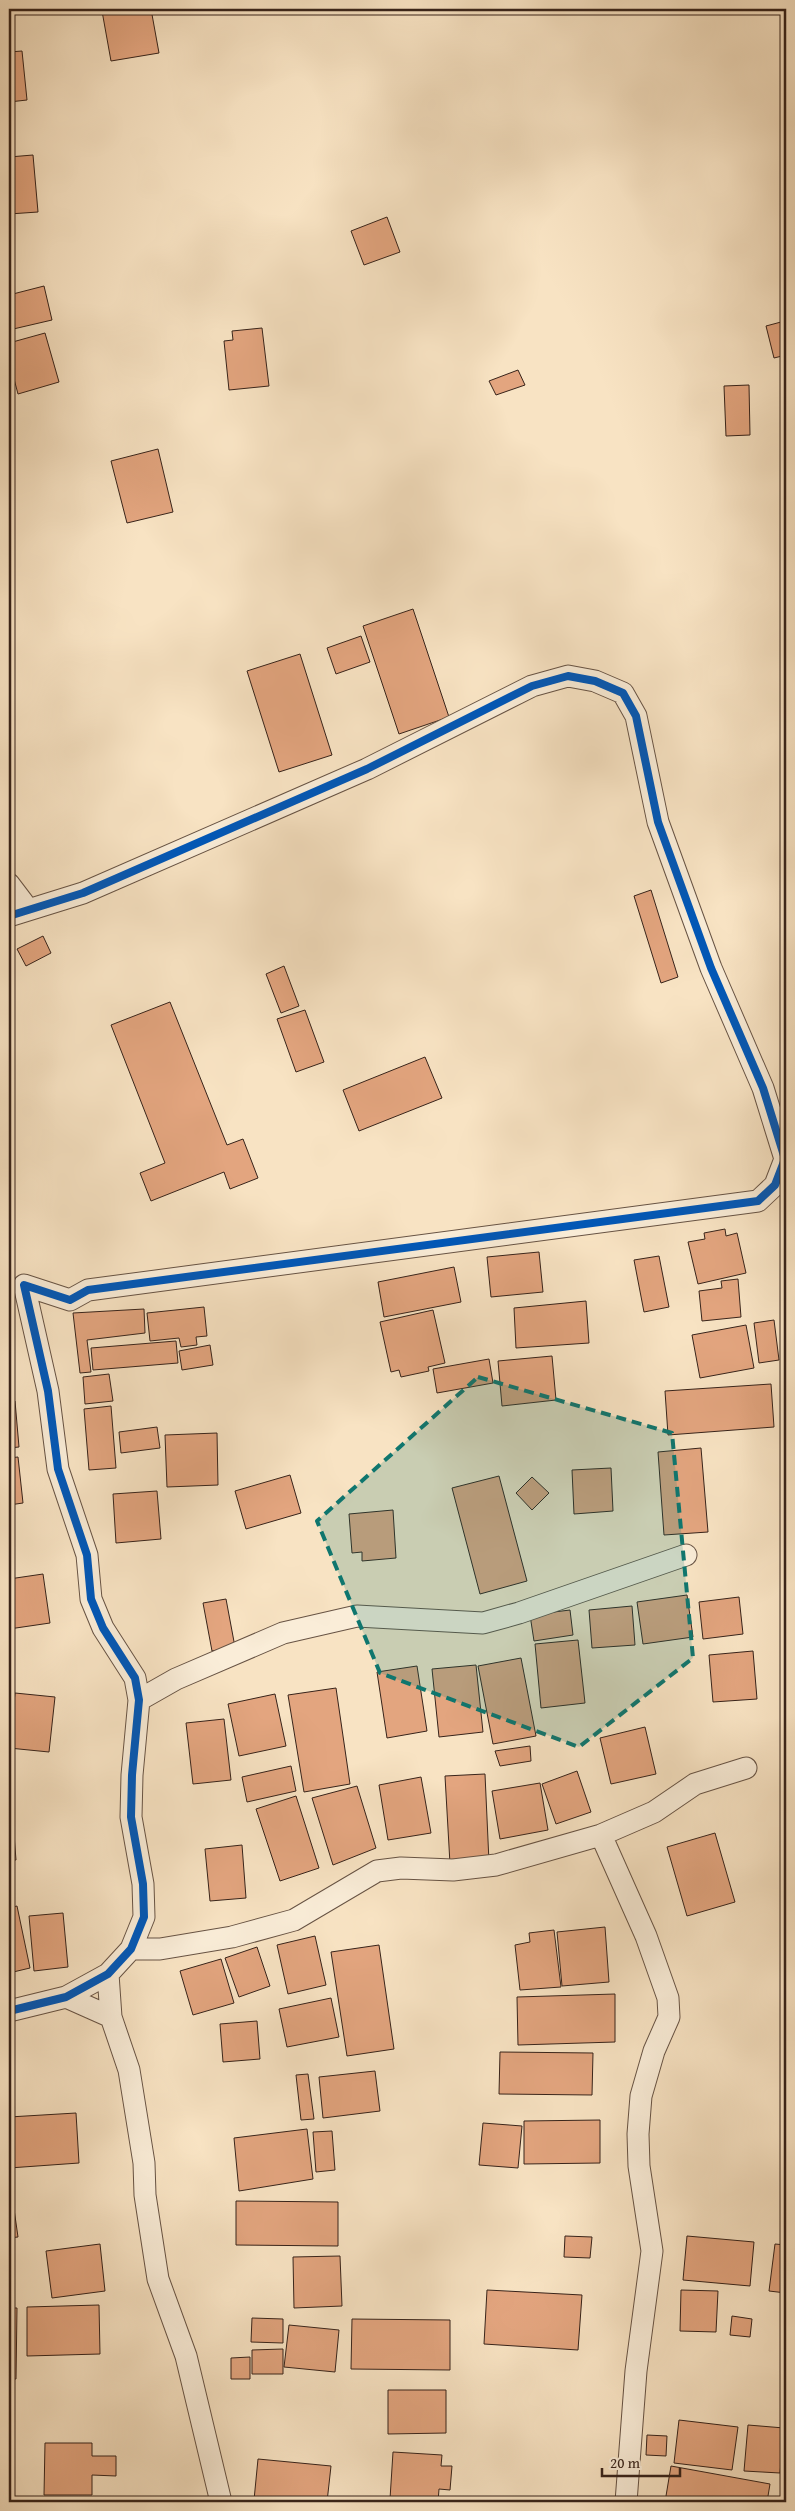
<svg xmlns="http://www.w3.org/2000/svg" width="795" height="2511" viewBox="0 0 795 2511" font-family="'Gentium Book Plus',serif">
  <style>
    .building { fill: #e3a57f; stroke: #37231a }
    .lines { fill: none; stroke-linecap: round; stroke-linejoin: round }
    .minor-casing { stroke: #675344; stroke-width: 23 }
    .minor { stroke: #faedd8; stroke-width: 21 }
    .cycleway-casing { stroke: #faedd8; stroke-width: 11 }
    .cycleway { stroke: #0057b8; stroke-width: 8 }
    .marked { fill: #0f766e; fill-opacity: 0.2; stroke: #0f766e; stroke-width: 4; stroke-dasharray: 10 6; stroke-linejoin: round }
  </style>
  <rect width="100%" height="100%" fill="#f8e3c3"/>
  <filter id="stains"><feTurbulence type="fractalNoise" baseFrequency=".004" numOctaves="4"/><feColorMatrix values="0 0 0 0 .2 0 0 0 0 .09 0 0 0 0 .02 0 0 0 .5 -.17"/></filter>
  <radialGradient id="worn" r=".72"><stop offset=".6" stop-color="#630" stop-opacity="0"/><stop offset="1" stop-color="#630" stop-opacity=".3"/></radialGradient>
  <path class="building" d="M 114,9 L 151,9 L 159,53 L 111,61 L 102,11 Z
    M 22,51 L 27,100 L 9,102 L 9,52 Z
    M 33,155 L 38,212 L 9,214 L 9,157 Z
    M 387,217 L 400,252 L 364,265 L 351,231 Z
    M 44,286 L 52,320 L 9,330 L 9,295 Z
    M 781,322 L 786,342 L 786,355 L 774,358 L 766,326 Z
    M 262,328 L 269,386 L 229,390 L 224,341 L 233,340 L 232,331 Z
    M 45,333 L 59,382 L 18,394 L 9,360 L 9,343 Z
    M 518,370 L 525,385 L 496,395 L 489,381 Z
    M 749,385 L 750,435 L 726,436 L 724,386 Z
    M 158,449 L 173,512 L 127,523 L 111,461 Z
    M 413,609 L 449,717 L 399,734 L 363,626 Z
    M 361,636 L 370,662 L 336,674 L 327,648 Z
    M 300,654 L 332,755 L 279,772 L 247,671 Z
    M 651,890 L 678,977 L 661,983 L 634,896 Z
    M 43,936 L 51,953 L 26,966 L 17,949 Z
    M 284,966 L 299,1006 L 281,1013 L 266,974 Z
    M 170,1002 L 227,1145 L 243,1139 L 258,1178 L 230,1189 L 224,1172 L 151,1201 L 140,1173 L 165,1163 L 111,1025 Z
    M 305,1010 L 324,1062 L 296,1072 L 277,1019 Z
    M 425,1057 L 442,1098 L 359,1131 L 343,1090 Z
    M 725,1229 L 726,1236 L 737,1233 L 746,1273 L 698,1284 L 688,1242 L 705,1239 L 704,1233 Z
    M 539,1252 L 543,1292 L 491,1297 L 487,1257 Z
    M 659,1256 L 669,1307 L 644,1312 L 634,1260 Z
    M 454,1267 L 461,1302 L 384,1317 L 378,1282 Z
    M 738,1279 L 741,1317 L 702,1321 L 699,1291 L 722,1288 L 721,1281 Z
    M 586,1301 L 589,1343 L 516,1348 L 514,1308 Z
    M 204,1307 L 207,1336 L 196,1337 L 197,1345 L 181,1347 L 179,1338 L 150,1341 L 147,1313 Z
    M 144,1309 L 145,1333 L 87,1340 L 91,1372 L 80,1373 L 73,1313 Z
    M 433,1310 L 445,1363 L 428,1367 L 429,1371 L 401,1377 L 399,1370 L 391,1372 L 380,1322 Z
    M 774,1320 L 779,1360 L 759,1363 L 754,1323 Z
    M 746,1325 L 754,1368 L 700,1378 L 692,1335 Z
    M 176,1341 L 178,1363 L 93,1370 L 91,1348 Z
    M 210,1345 L 213,1365 L 182,1370 L 179,1351 Z
    M 552,1356 L 556,1400 L 502,1406 L 498,1361 Z
    M 489,1359 L 493,1383 L 437,1393 L 433,1369 Z
    M 109,1374 L 113,1401 L 85,1404 L 83,1377 Z
    M 771,1384 L 774,1427 L 668,1435 L 665,1391 Z
    M 15,1401 L 19,1447 L 9,1448 L 9,1402 Z
    M 111,1406 L 116,1468 L 89,1470 L 84,1409 Z
    M 157,1427 L 160,1448 L 121,1453 L 119,1432 Z
    M 217,1433 L 218,1485 L 167,1487 L 165,1435 Z
    M 701,1448 L 708,1532 L 664,1535 L 658,1452 Z
    M 18,1457 L 23,1503 L 9,1505 L 9,1458 Z
    M 611,1468 L 613,1511 L 574,1514 L 572,1470 Z
    M 290,1475 L 301,1513 L 246,1529 L 235,1491 Z
    M 499,1476 L 527,1581 L 480,1594 L 452,1488 Z
    M 532,1477 L 549,1493 L 532,1510 L 516,1493 Z
    M 157,1491 L 161,1539 L 116,1543 L 113,1494 Z
    M 393,1510 L 396,1558 L 362,1561 L 362,1552 L 352,1553 L 349,1514 Z
    M 43,1574 L 50,1623 L 9,1629 L 9,1579 Z
    M 687,1595 L 693,1637 L 643,1644 L 637,1602 Z
    M 739,1597 L 743,1634 L 703,1639 L 699,1602 Z
    M 226,1599 L 235,1647 L 212,1651 L 203,1603 Z
    M 632,1606 L 635,1645 L 592,1648 L 589,1610 Z
    M 570,1610 L 573,1635 L 534,1641 L 530,1615 Z
    M 578,1640 L 585,1703 L 541,1708 L 535,1644 Z
    M 753,1651 L 757,1699 L 713,1702 L 709,1655 Z
    M 521,1658 L 536,1736 L 493,1744 L 478,1666 Z
    M 476,1665 L 483,1732 L 439,1737 L 432,1669 Z
    M 417,1666 L 427,1731 L 387,1738 L 377,1672 Z
    M 336,1688 L 350,1784 L 304,1792 L 288,1695 Z
    M 15,1693 L 55,1697 L 49,1752 L 9,1748 Z
    M 275,1694 L 286,1746 L 239,1756 L 228,1704 Z
    M 224,1719 L 231,1780 L 193,1784 L 186,1723 Z
    M 645,1727 L 656,1774 L 611,1784 L 600,1738 Z
    M 530,1746 L 531,1761 L 500,1766 L 495,1751 Z
    M 291,1766 L 296,1791 L 247,1802 L 242,1777 Z
    M 577,1771 L 591,1812 L 556,1824 L 542,1784 Z
    M 9,1772 L 16,1860 L 9,1860 Z
    M 485,1774 L 489,1862 L 450,1864 L 445,1776 Z
    M 421,1777 L 431,1833 L 388,1840 L 379,1785 Z
    M 540,1783 L 548,1830 L 500,1839 L 492,1791 Z
    M 357,1786 L 376,1848 L 333,1865 L 312,1798 Z
    M 296,1796 L 319,1868 L 280,1881 L 256,1809 Z
    M 715,1833 L 735,1902 L 687,1916 L 667,1847 Z
    M 242,1845 L 246,1898 L 210,1901 L 205,1849 Z
    M 17,1906 L 30,1968 L 9,1973 L 9,1908 Z
    M 63,1913 L 68,1967 L 34,1971 L 29,1916 Z
    M 605,1927 L 609,1982 L 562,1986 L 557,1932 Z
    M 554,1930 L 561,1987 L 520,1990 L 515,1945 L 530,1942 L 529,1933 Z
    M 315,1936 L 326,1985 L 288,1994 L 277,1945 Z
    M 379,1945 L 394,2049 L 347,2056 L 331,1952 Z
    M 257,1947 L 270,1986 L 239,1997 L 225,1958 Z
    M 221,1959 L 234,2003 L 193,2015 L 180,1971 Z
    M 615,1994 L 615,2042 L 518,2045 L 517,1997 Z
    M 331,1998 L 339,2037 L 287,2047 L 279,2009 Z
    M 257,2021 L 260,2059 L 223,2062 L 220,2024 Z
    M 500,2052 L 593,2053 L 592,2095 L 499,2094 Z
    M 375,2071 L 380,2111 L 323,2118 L 319,2077 Z
    M 308,2074 L 314,2119 L 301,2120 L 296,2075 Z
    M 76,2113 L 79,2163 L 9,2168 L 9,2117 Z
    M 600,2120 L 600,2163 L 524,2164 L 524,2121 Z
    M 483,2123 L 522,2126 L 518,2168 L 479,2165 Z
    M 307,2129 L 313,2179 L 239,2191 L 234,2138 Z
    M 332,2131 L 335,2170 L 316,2172 L 313,2132 Z
    M 236,2201 L 338,2202 L 338,2246 L 236,2245 Z
    M 9,2202 L 13,2202 L 18,2237 L 9,2238 Z
    M 565,2236 L 592,2237 L 590,2258 L 564,2257 Z
    M 687,2236 L 754,2242 L 750,2286 L 683,2280 Z
    M 100,2244 L 105,2291 L 52,2298 L 46,2251 Z
    M 775,2244 L 786,2245 L 786,2293 L 769,2291 Z
    M 340,2256 L 342,2306 L 294,2308 L 293,2257 Z
    M 487,2290 L 582,2295 L 578,2350 L 484,2344 Z
    M 681,2290 L 718,2291 L 716,2332 L 680,2331 Z
    M 99,2305 L 100,2354 L 27,2356 L 27,2307 Z
    M 9,2308 L 17,2308 L 16,2379 L 9,2379 Z
    M 732,2316 L 752,2319 L 750,2337 L 730,2335 Z
    M 252,2318 L 283,2319 L 283,2343 L 251,2342 Z
    M 352,2319 L 450,2320 L 450,2370 L 351,2369 Z
    M 289,2325 L 339,2330 L 335,2372 L 284,2367 Z
    M 283,2349 L 283,2374 L 252,2374 L 252,2350 Z
    M 250,2357 L 250,2379 L 231,2379 L 231,2358 Z
    M 388,2390 L 446,2390 L 446,2433 L 388,2434 Z
    M 679,2420 L 738,2427 L 732,2470 L 674,2463 Z
    M 748,2425 L 784,2428 L 780,2473 L 744,2471 Z
    M 647,2435 L 667,2436 L 666,2456 L 646,2455 Z
    M 45,2443 L 92,2443 L 92,2456 L 116,2456 L 116,2476 L 92,2475 L 92,2495 L 44,2495 Z
    M 393,2452 L 442,2455 L 441,2466 L 452,2466 L 450,2490 L 439,2489 L 438,2502 L 390,2499 Z
    M 258,2459 L 331,2466 L 327,2502 L 254,2500 Z
    M 671,2466 L 770,2484 L 767,2502 L 665,2502 Z"/>
  <g class="lines">
    <defs>
      <path id="minor" d="M 9,884 L 28,909
        M 9,916 L 83,893 L 367,769 L 532,686 L 568,676 L 595,681 L 623,693 L 636,716 L 658,822 L 711,968 L 763,1088 L 785,1159 L 775,1185 L 758,1201 L 88,1290 L 70,1300 L 24,1285 L 48,1391 L 58,1469 L 87,1555 L 91,1599 L 103,1628 L 135,1678 L 139,1700 L 132,1775 L 131,1817 L 143,1884 L 144,1917 L 131,1949 L 108,1974 L 66,1997 L 9,2011
        M 139,1700 L 176,1679 L 283,1633 L 357,1616 L 483,1623 L 519,1613 L 686,1555
        M 601,1835 L 646,1936 L 668,1998 L 669,2017 L 654,2051 L 641,2096 L 638,2134 L 639,2166 L 652,2251 L 636,2371 L 626,2502
        M 131,1949 L 160,1949 L 232,1937 L 294,1920 L 377,1871 L 401,1868 L 453,1870 L 496,1865 L 601,1835 L 654,1812 L 695,1784 L 746,1768
        M 108,1974 L 111,2017 L 129,2070 L 144,2163 L 145,2195 L 158,2279 L 186,2356 L 221,2502
        M 66,1997 L 111,2017"/>
    </defs>
    <use href="#minor" class="minor-casing"/>
    <use href="#minor" class="minor"/>
    <defs>
      <path id="cycleway" d="M 9,916 L 83,893 L 367,769 L 532,686 L 568,676 L 595,681 L 623,693 L 636,716 L 658,822 L 711,968 L 763,1088 L 785,1159 L 775,1185 L 758,1201 L 88,1290 L 70,1300 L 24,1285 L 48,1391 L 58,1469 L 87,1555 L 91,1599 L 103,1628 L 135,1678 L 139,1700 L 132,1775 L 131,1817 L 143,1884 L 144,1917 L 131,1949 L 108,1974 L 66,1997 L 9,2011"/>
    </defs>
    <use href="#cycleway" class="cycleway-casing"/>
    <use href="#cycleway" class="cycleway"/>
  </g>
  <path class="marked" d="M 478,1377 L 672,1433 L 693,1658 L 579,1747 L 380,1673 L 317,1521 Z"/>
  <rect width="795" height="2511" fill="none" stroke="#f8e3c3" stroke-width="30"/>
  <rect x="10" y="10" width="775" height="2491" fill="none" stroke="#37231a" stroke-width="2.5"/>
  <rect x="15" y="15" width="765" height="2481" fill="none" stroke="#37231a"/>
  <path d="M602 2468v8h78v-8" fill="none" stroke="#37231a" stroke-width="2.5"/>
  <text x="610" y="2468" font-size="15" fill="#37231a" stroke="#faedd8" stroke-width="4" paint-order="stroke">20 m</text>
  <rect width="100%" height="100%" filter="url(#stains)"/>
  <rect width="100%" height="100%" fill="url(#worn)"/>
</svg>
